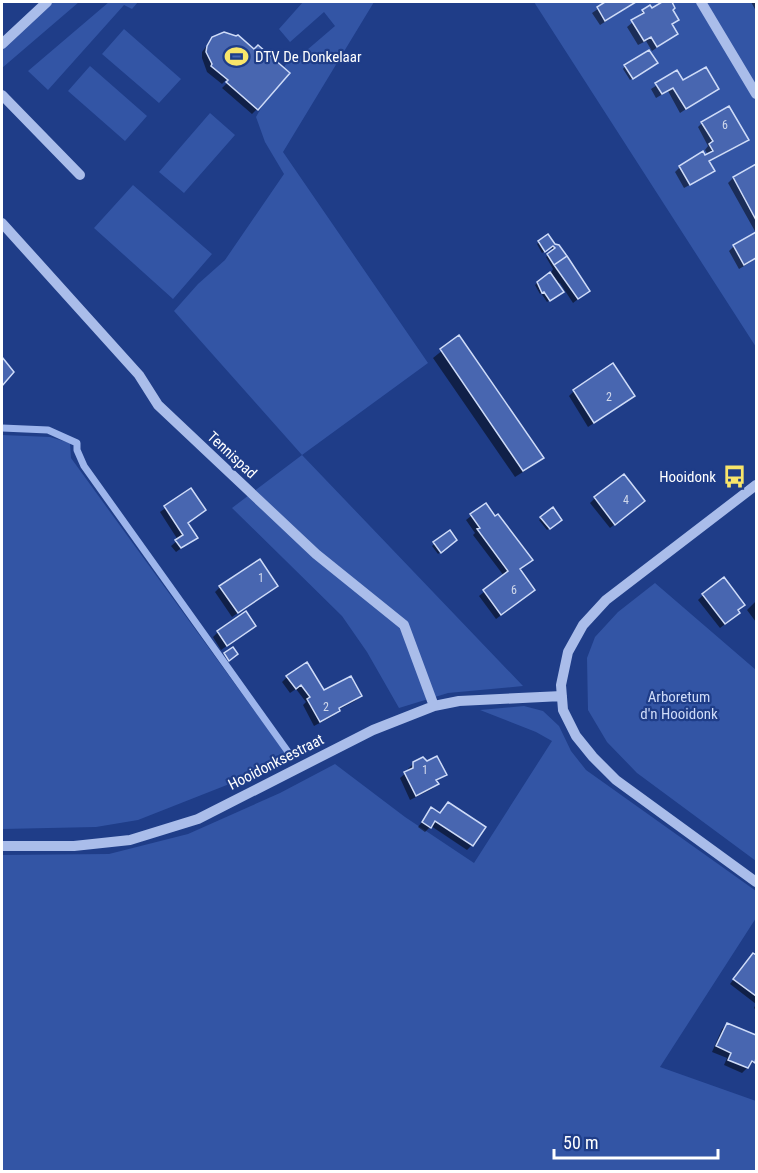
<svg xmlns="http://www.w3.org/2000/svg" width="758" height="1173" viewBox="0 0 758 1173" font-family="'Roboto Condensed',sans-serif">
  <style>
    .green { fill: #3355a5 }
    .shadow { fill: #0007 }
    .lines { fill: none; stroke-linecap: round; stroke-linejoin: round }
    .stream { stroke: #9db5ec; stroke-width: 7 }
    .building { fill: #4866b0; stroke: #cedbf8; stroke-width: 1.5 }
    .minor { stroke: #aabdea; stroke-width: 10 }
    .labels { text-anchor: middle; stroke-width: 4.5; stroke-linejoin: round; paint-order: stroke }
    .number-label { font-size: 12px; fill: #d1d9eb }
    .poi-label { font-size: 15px; fill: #fff; stroke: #1f3d88; text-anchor: start }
    .street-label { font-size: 15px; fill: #fff; stroke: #1f3d88 }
    .park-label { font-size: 15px; fill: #cedbf8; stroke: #1f3d88 }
  </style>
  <rect width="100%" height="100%" fill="#1f3d88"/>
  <path class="green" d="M 45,2 L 79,2 L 2,68 L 2,40 Z
    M 109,2 L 138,2 L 132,9 L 124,5 L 48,90 L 28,71 Z
    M 303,2 L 374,2 L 283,152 L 428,363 L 302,455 L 523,686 L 448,693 L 399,708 L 367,652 L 342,616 L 232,508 L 302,455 L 174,311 L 198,284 L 225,260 L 284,174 L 265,142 L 256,117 L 291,55 L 300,56 L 335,26 L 324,12 L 290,42 L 279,29 Z
    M 534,2 L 756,2 L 756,347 Z
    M 124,29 L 181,79 L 159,103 L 102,54 Z
    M 90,66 L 147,116 L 125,141 L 68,91 Z
    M 210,113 L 235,135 L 184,193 L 159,172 Z
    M 133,185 L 212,254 L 173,299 L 94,228 Z
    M 2,435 L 50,437 L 70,443 L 71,458 L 290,760 L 138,820 L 96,827 L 2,829 Z
    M 655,583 L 756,670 L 756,861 L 637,773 L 607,742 L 588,710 L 587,658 L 595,637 L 618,612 Z
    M 524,706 L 543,711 L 559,726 L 571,751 L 586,770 L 756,891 L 756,918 L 660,1067 L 756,1101 L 756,1171 L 2,1171 L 2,855 L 109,854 L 188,834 L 280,793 L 335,764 L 405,817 L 474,863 L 552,741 L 536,732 L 480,710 Z"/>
  <path class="shadow" d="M 608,2 L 636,2 L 600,25 L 592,13 Z
    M 665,2 L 667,3 L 670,2 L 674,8 L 671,10 L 671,25 L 676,34 L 652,51 L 646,41 L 638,45 L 627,27 L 639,17 L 643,11 L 651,10 Z
    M 751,2 L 756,2 L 756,11 Z
    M 212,39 L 257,109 L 252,114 L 222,88 L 232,78 L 230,76 L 222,84 L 207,72 L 202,58 L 202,52 Z
    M 654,65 L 630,80 L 623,69 L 625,66 Z
    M 677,72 L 683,82 L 717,89 L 680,113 L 668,91 L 656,98 L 651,89 Z
    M 703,122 L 746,140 L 741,145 L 708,162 L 713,170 L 708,175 L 684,188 L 675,172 L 680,167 L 708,155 L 705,150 L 708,146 L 698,127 Z
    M 756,165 L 756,233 L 728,183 L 733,178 Z
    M 756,234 L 756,259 L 739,269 L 729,251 L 734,246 Z
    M 547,236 L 588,291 L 573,303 L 560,283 L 557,284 L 560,293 L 547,302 L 541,293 L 540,294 L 535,285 L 551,273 L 553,269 L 546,257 L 553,251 L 551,247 L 542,253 L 537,244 Z
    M 459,337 L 542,457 L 534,465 L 515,477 L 433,358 Z
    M 574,391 L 628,400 L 588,427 L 569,396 Z
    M 191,490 L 205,510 L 187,524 L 190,542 L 176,552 L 171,546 L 178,540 L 160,512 Z
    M 595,498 L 638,506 L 610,528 L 590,503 Z
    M 485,505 L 518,570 L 528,595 L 496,619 L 479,596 L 504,576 L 473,535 L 475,533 L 466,520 Z
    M 552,509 L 558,522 L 547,530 L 539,520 Z
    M 449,532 L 453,542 L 438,554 L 432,546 Z
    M 276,586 L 232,617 L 215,592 L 220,587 Z
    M 703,595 L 737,611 L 733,618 L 720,628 L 698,600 Z
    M 756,601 L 756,622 L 747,610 Z
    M 250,630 L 221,650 L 213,637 L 218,632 Z
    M 287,677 L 323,692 L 360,696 L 355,701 L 338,710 L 333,716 L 314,726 L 303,705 L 306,702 L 296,689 L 290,693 L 282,682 Z
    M 414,763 L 445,774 L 436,781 L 437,784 L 432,789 L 410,800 L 400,778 L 408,771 L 408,769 Z
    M 448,804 L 472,845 L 467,850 L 431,826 L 425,832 L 418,827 L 432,809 L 439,814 Z
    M 753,954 L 756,957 L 756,1010 L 754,1008 L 756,1004 L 730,984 Z
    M 727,1024 L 756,1037 L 756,1054 L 753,1062 L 742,1073 L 724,1065 L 727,1058 L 712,1052 L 722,1029 Z"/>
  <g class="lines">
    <path class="stream" d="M 2,428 L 48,430 L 77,443 L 77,450 L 84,466 L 291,756"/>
  </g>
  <path class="building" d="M 605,2 L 636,2 L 605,21 L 597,7 Z
    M 662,2 L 672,2 L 675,8 L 673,10 L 679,20 L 672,24 L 678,34 L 657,47 L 651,37 L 644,41 L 631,20 L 644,13 L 642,10 L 650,5 L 652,8 Z
    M 224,32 L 236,36 L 238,35 L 254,49 L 258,45 L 290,73 L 258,110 L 226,82 L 228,80 L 211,66 L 212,64 L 206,52 L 207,46 L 212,37 Z
    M 649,50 L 658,63 L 633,79 L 624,65 Z
    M 706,67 L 719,89 L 686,109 L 673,88 L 662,94 L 655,83 L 677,70 L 683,80 Z
    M 729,106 L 749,140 L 709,161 L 715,171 L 690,185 L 679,166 L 703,151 L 705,155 L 713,151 L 709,144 L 713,141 L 701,122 Z
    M 756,164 L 756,220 L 733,177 Z
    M 756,232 L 756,258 L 744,265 L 733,245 Z
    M 548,234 L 555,244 L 559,245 L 567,256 L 554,265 L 547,254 L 555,248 L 553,246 L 545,252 L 538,241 Z
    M 567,256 L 590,291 L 578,299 L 554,265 Z
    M 550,272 L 564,292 L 550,301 L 544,292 L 542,293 L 537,282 Z
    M 459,335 L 544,458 L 523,471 L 440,349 Z
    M 2,357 L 14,372 L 2,386 Z
    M 613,363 L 635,396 L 594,423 L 573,390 Z
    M 624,474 L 645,501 L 615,525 L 594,497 Z
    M 191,488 L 206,510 L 188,523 L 198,538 L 181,548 L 175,540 L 183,535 L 164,506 Z
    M 486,503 L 495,516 L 498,514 L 533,560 L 520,569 L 535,590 L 501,615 L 483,590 L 508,571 L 477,529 L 480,528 L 470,514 Z
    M 553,507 L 562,520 L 550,529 L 540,517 Z
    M 450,530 L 457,540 L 441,553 L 433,542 Z
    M 260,559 L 278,586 L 238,613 L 219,586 Z
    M 724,577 L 745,605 L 738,610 L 740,613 L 725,624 L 702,594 Z
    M 246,611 L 256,626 L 227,646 L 217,631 Z
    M 233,647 L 238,654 L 229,661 L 224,653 Z
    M 307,662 L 324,690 L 351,676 L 362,696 L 339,708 L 340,711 L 320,722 L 307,699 L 310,697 L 301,685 L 296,689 L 286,676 Z
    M 437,756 L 447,775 L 436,780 L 439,784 L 416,796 L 404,772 L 413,768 L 413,762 L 423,757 L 427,761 Z
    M 448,802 L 486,827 L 473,846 L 435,821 L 431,828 L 422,822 L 431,807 L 440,813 Z
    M 753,953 L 756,955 L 756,996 L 733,979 Z
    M 727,1023 L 756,1035 L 756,1058 L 755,1063 L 752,1061 L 748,1068 L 728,1060 L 731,1053 L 716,1046 Z"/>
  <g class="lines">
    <path class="minor" d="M 701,2 L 756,94
      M 2,44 L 47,2
      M 2,95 L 80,175
      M 2,223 L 139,375 L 158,405 L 316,554 L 404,625 L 434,706
      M 756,485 L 606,600 L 583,625 L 568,652 L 561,685 L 563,710 L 576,736 L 593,757 L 616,780 L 756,882
      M 2,846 L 74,846 L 130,840 L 198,819 L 373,730 L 434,706 L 459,701 L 562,696"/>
  </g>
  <defs>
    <symbol id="stadium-bare" viewBox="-9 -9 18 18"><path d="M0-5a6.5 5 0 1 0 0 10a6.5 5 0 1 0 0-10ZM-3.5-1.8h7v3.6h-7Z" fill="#f8e56a" stroke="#1f3d88" stroke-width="2.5" paint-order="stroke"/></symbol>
    <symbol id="bus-bare" viewBox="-9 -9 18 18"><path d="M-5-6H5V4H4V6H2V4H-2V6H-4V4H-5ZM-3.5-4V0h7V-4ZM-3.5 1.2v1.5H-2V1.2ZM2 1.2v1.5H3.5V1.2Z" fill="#f8e56a" stroke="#1f3d88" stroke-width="2.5" paint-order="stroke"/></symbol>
  </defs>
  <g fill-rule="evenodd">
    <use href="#stadium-bare" x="220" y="40" width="33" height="33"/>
    <use href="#bus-bare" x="718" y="460" width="33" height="33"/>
  </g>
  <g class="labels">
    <g class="number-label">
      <text x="725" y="129">6</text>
      <text x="609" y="401">2</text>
      <text x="626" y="504">4</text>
      <text x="261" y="582">1</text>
      <text x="514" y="594">6</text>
      <text x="326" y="711">2</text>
      <text x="425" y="774">1</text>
    </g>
    <g class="poi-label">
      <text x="255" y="62">DTV De Donkelaar</text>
      <text x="716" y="482" text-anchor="end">Hooidonk</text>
    </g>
    <g class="street-label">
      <text transform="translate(232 455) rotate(43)" y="5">Tennispad</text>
      <text transform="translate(276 762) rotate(-27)" y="5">Hooidonksestraat</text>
    </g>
    <g class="park-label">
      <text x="679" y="702">Arboretum<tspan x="679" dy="17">d'n Hooidonk</tspan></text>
    </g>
  </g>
  <rect width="758" height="1173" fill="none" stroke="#ffffff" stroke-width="6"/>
  <path d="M554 1149v9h164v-9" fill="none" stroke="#ffffff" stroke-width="3"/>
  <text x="563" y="1149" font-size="18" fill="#ffffff" stroke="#1f3d88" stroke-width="4.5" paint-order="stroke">50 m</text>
</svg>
